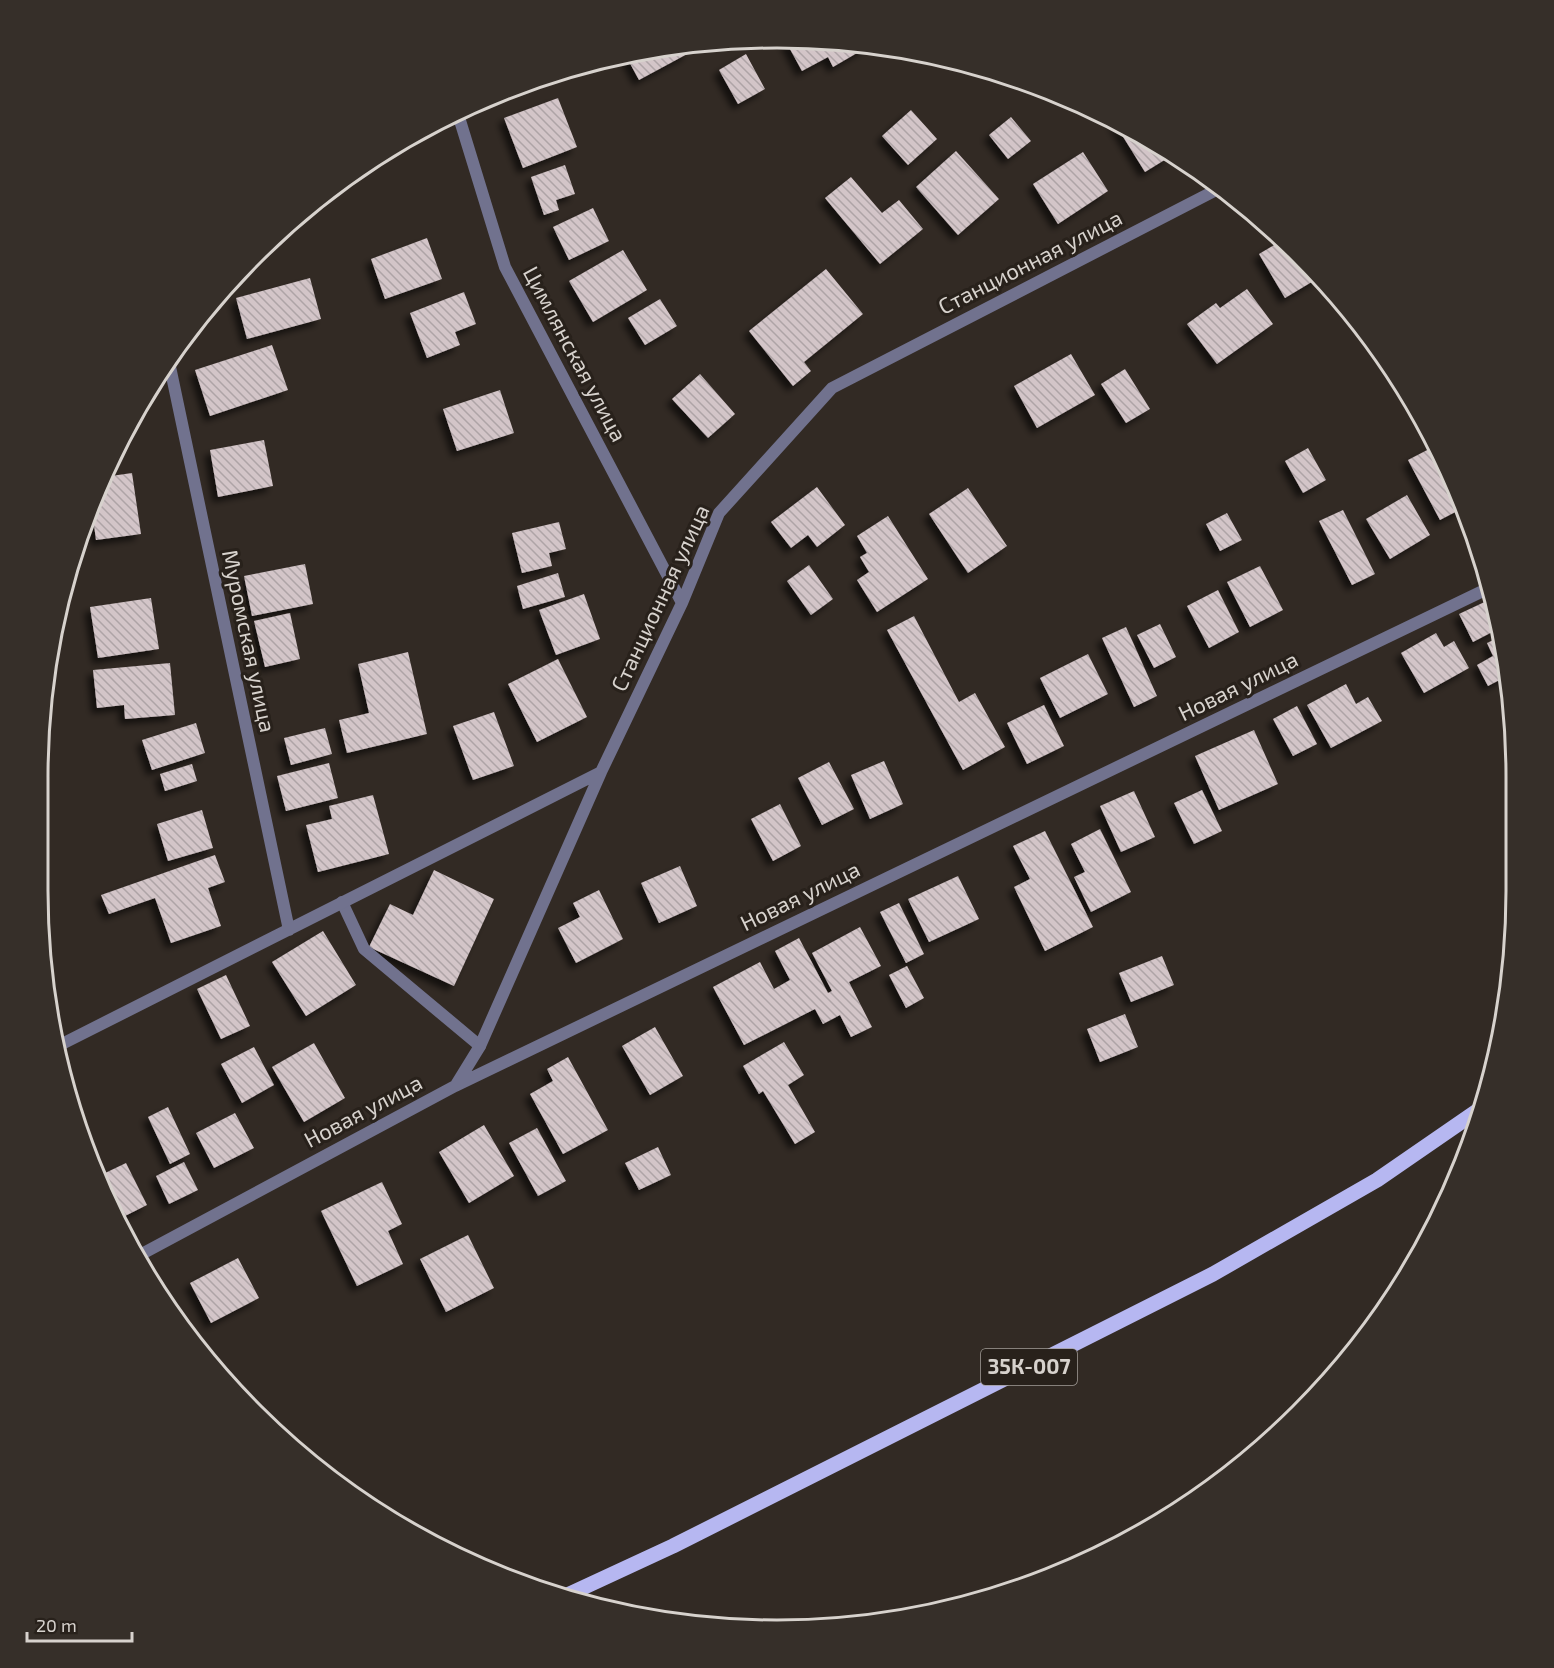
<svg xmlns="http://www.w3.org/2000/svg" width="1554" height="1668" viewBox="0 0 1554 1668" font-family="'Exo 2',sans-serif">
  <style>
    .building { fill: url(#building-back-hatch); filter: url(#shadow) }
    .lines { fill: none; stroke-linecap: round; stroke-linejoin: round }
    .lane { stroke: #71728e; stroke-width: 12 }
    .street { stroke: #71728e; stroke-width: 12 }
    .primary { stroke: #b6b7f1; stroke-width: 15 }
    .labels { text-anchor: middle; stroke-width: 6; stroke-linejoin: round; paint-order: stroke }
    .shield { fill: #28211b; stroke: #a29d98; stroke-width: 1.5 }
    .shield-label { font-size: 21px; font-weight: bold; fill: #d7d2cd }
    .street-label { font-size: 22px; fill: #d7d2cd; stroke: #28211b }
    .rim { fill: none; stroke: #d7d2cd; stroke-width: 3 }
  </style>
  <defs>
    <pattern id="building-back-hatch" width="6" height="6" patternUnits="userSpaceOnUse" patternTransform="scale(1.5)"><rect width="6" height="6" fill="#d3c5c8"/><path d="M-1 5l2 2M0 0l6 6M5-1l2 2" fill="none" stroke="#aea4a6"/></pattern>
    <filter id="shadow"><feDropShadow dx="-5.5" dy="5.5" stdDeviation="3" flood-color="#0009"/></filter>
  </defs>
  <rect width="100%" height="100%" fill="#322a24"/>
  <path class="building" d="M 825,39 L 831,40 L 869,46 L 833,67 L 828,57 L 802,71 L 785,40 Z
    M 684,44 L 689,53 L 639,80 L 626,56 Z
    M 746,54 L 765,89 L 738,104 L 719,70 Z
    M 558,98 L 577,147 L 523,168 L 504,118 Z
    M 911,110 L 937,139 L 908,165 L 882,136 Z
    M 1011,117 L 1031,141 L 1008,159 L 989,135 Z
    M 1112,119 L 1171,156 L 1145,172 Z
    M 414,133 L 415,137 L 400,143 L 407,137 Z
    M 956,151 L 999,199 L 958,235 L 916,187 Z
    M 1083,152 L 1108,191 L 1058,224 L 1033,184 Z
    M 565,165 L 575,194 L 556,200 L 559,210 L 544,215 L 531,177 Z
    M 851,177 L 882,213 L 899,200 L 923,229 L 880,264 L 825,198 Z
    M 593,208 L 609,241 L 569,260 L 553,227 Z
    M 427,238 L 442,279 L 385,299 L 371,259 Z
    M 1281,241 L 1320,277 L 1285,298 L 1259,254 Z
    M 623,250 L 647,290 L 593,322 L 569,281 Z
    M 826,269 L 863,314 L 804,362 L 811,371 L 793,386 L 749,331 Z
    M 310,278 L 321,319 L 247,339 L 236,298 Z
    M 1247,289 L 1273,324 L 1217,364 L 1187,324 L 1216,303 L 1220,308 Z
    M 464,292 L 476,324 L 455,332 L 460,345 L 427,358 L 410,313 Z
    M 660,299 L 677,326 L 645,345 L 628,318 Z
    M 272,345 L 288,390 L 210,416 L 195,370 Z
    M 1071,354 L 1095,395 L 1037,428 L 1014,386 Z
    M 1125,369 L 1150,409 L 1126,423 L 1101,384 Z
    M 700,374 L 735,414 L 708,438 L 672,399 Z
    M 500,390 L 514,433 L 457,451 L 443,409 Z
    M 264,440 L 273,486 L 218,497 L 210,450 Z
    M 1435,446 L 1463,508 L 1440,520 L 1408,460 Z
    M 115,448 L 118,469 L 106,470 L 114,450 Z
    M 1308,448 L 1326,480 L 1303,493 L 1285,461 Z
    M 132,473 L 141,534 L 96,540 L 94,525 L 85,526 L 104,477 Z
    M 817,487 L 845,525 L 817,547 L 808,535 L 791,548 L 771,522 Z
    M 968,488 L 1007,546 L 968,573 L 929,514 Z
    M 1407,495 L 1430,535 L 1390,559 L 1366,519 Z
    M 1343,510 L 1375,574 L 1352,585 L 1319,521 Z
    M 1227,513 L 1242,540 L 1220,551 L 1206,524 Z
    M 888,516 L 928,579 L 877,612 L 857,580 L 869,572 L 860,557 L 867,553 L 857,536 Z
    M 559,522 L 566,549 L 549,553 L 552,566 L 522,573 L 512,533 Z
    M 305,564 L 313,604 L 252,616 L 244,576 Z
    M 809,565 L 833,599 L 811,615 L 787,581 Z
    M 1260,566 L 1283,610 L 1250,627 L 1227,582 Z
    M 558,573 L 565,597 L 523,609 L 517,586 Z
    M 1218,590 L 1239,632 L 1209,648 L 1187,606 Z
    M 584,594 L 600,639 L 556,655 L 539,610 Z
    M 151,598 L 159,649 L 98,658 L 90,607 Z
    M 1491,599 L 1498,629 L 1473,642 L 1459,614 Z
    M 290,613 L 300,659 L 265,667 L 254,621 Z
    M 914,616 L 959,702 L 975,693 L 1005,747 L 963,770 L 887,630 Z
    M 1160,624 L 1176,657 L 1154,668 L 1137,635 Z
    M 1126,627 L 1157,696 L 1134,707 L 1102,638 Z
    M 1436,633 L 1444,647 L 1454,641 L 1469,668 L 1424,693 L 1401,653 Z
    M 1500,637 L 1509,675 L 1488,686 L 1477,665 L 1493,656 L 1487,643 Z
    M 408,652 L 427,734 L 347,753 L 339,720 L 369,713 L 358,664 Z
    M 1088,654 L 1108,694 L 1060,718 L 1040,678 Z
    M 558,659 L 587,717 L 537,742 L 508,684 Z
    M 170,663 L 175,715 L 125,719 L 124,705 L 97,708 L 93,670 Z
    M 1346,684 L 1356,704 L 1368,697 L 1382,721 L 1331,748 L 1307,705 Z
    M 1044,705 L 1064,746 L 1027,764 L 1007,723 Z
    M 1297,706 L 1317,744 L 1293,756 L 1273,719 Z
    M 494,712 L 514,766 L 473,780 L 453,726 Z
    M 196,723 L 205,753 L 152,770 L 142,740 Z
    M 325,728 L 332,754 L 291,765 L 284,738 Z
    M 1254,730 L 1278,784 L 1219,810 L 1195,756 Z
    M 884,761 L 903,804 L 870,819 L 851,775 Z
    M 829,762 L 854,809 L 822,825 L 798,778 Z
    M 329,763 L 338,798 L 286,811 L 277,776 Z
    M 192,764 L 197,781 L 165,791 L 160,774 Z
    M 1202,790 L 1222,831 L 1194,844 L 1174,803 Z
    M 1134,791 L 1155,837 L 1121,852 L 1100,806 Z
    M 373,795 L 389,854 L 318,872 L 306,825 L 332,819 L 329,806 Z
    M 780,804 L 801,846 L 773,861 L 751,819 Z
    M 202,810 L 213,848 L 168,861 L 157,824 Z
    M 1100,829 L 1131,892 L 1091,912 L 1074,877 L 1085,872 L 1071,844 Z
    M 1045,831 L 1093,927 L 1045,951 L 1014,887 L 1030,879 L 1013,846 Z
    M 215,855 L 225,882 L 208,888 L 221,926 L 171,943 L 155,898 L 109,914 L 101,895 Z
    M 680,866 L 697,906 L 659,923 L 641,883 Z
    M 434,870 L 494,899 L 454,986 L 369,947 L 390,904 L 413,915 Z
    M 958,876 L 979,919 L 929,942 L 908,899 Z
    M 599,890 L 623,939 L 576,963 L 558,928 L 580,917 L 573,903 Z
    M 899,903 L 924,954 L 906,963 L 880,912 Z
    M 860,927 L 881,966 L 849,982 L 872,1027 L 851,1037 L 840,1015 L 823,1024 L 815,1009 L 744,1045 L 713,987 L 760,962 L 774,989 L 790,980 L 775,951 L 799,938 L 828,993 L 832,991 L 812,953 Z
    M 323,931 L 356,985 L 306,1016 L 272,962 Z
    M 1162,956 L 1174,985 L 1131,1002 L 1119,973 Z
    M 907,966 L 924,998 L 906,1008 L 889,975 Z
    M 226,975 L 250,1026 L 221,1039 L 197,989 Z
    M 1125,1014 L 1138,1047 L 1100,1062 L 1087,1029 Z
    M 655,1027 L 683,1076 L 650,1095 L 622,1046 Z
    M 784,1042 L 804,1075 L 788,1085 L 815,1132 L 795,1144 L 763,1091 L 759,1094 L 743,1066 Z
    M 314,1043 L 345,1098 L 304,1122 L 272,1067 Z
    M 254,1047 L 274,1085 L 242,1103 L 221,1064 Z
    M 568,1057 L 608,1130 L 563,1154 L 530,1094 L 553,1081 L 547,1069 Z
    M 168,1107 L 190,1154 L 170,1164 L 148,1117 Z
    M 235,1113 L 254,1148 L 214,1168 L 196,1133 Z
    M 484,1125 L 514,1176 L 469,1203 L 439,1152 Z
    M 537,1128 L 566,1181 L 538,1196 L 509,1143 Z
    M 658,1147 L 671,1175 L 639,1190 L 625,1163 Z
    M 184,1162 L 198,1190 L 169,1204 L 156,1176 Z
    M 126,1163 L 147,1205 L 119,1219 L 99,1176 Z
    M 382,1182 L 402,1224 L 388,1231 L 403,1264 L 357,1286 L 321,1211 Z
    M 468,1235 L 494,1288 L 446,1312 L 420,1259 Z
    M 238,1258 L 259,1298 L 211,1323 L 190,1283 Z"/>
  <g class="lines">
    <path class="lane" d="M 342,902 L 364,949 L 480,1046"/>
    <path class="street" d="M 458,114 L 505,267 L 682,603
      M 169,362 L 289,930
      M 56,1047 L 601,772
      M 456,1085 L 480,1046 L 601,772 L 682,603 L 719,513 L 832,388 L 1222,187
      M 138,1256 L 455,1086 L 1489,588"/>
    <path class="primary" d="M 563,1597 L 673,1546 L 1213,1274 L 1377,1180 L 1480,1109"/>
  </g>
  <g class="labels">
    <rect class="shield" x="981" y="1349" width="96" height="36" rx="4.5"/>
    <g class="shield-label">
      <text x="1029" y="1374">35К-007</text>
    </g>
    <g class="street-label">
      <text transform="translate(1030 262) rotate(-27)" y="8">Станционная улица</text>
      <text transform="translate(575 354) rotate(62)" y="8">Цимлянская улица</text>
      <text transform="translate(660 598) rotate(-65)" y="8">Станционная улица</text>
      <text transform="translate(249 641) rotate(78)" y="8">Муромская улица</text>
      <text transform="translate(1238 686) rotate(-26)" y="8">Новая улица</text>
      <text transform="translate(800 896) rotate(-26)" y="8">Новая улица</text>
      <text transform="translate(363 1111) rotate(-28)" y="8">Новая улица</text>
    </g>
  </g>
  <path d="M0 0H1554V1668H0ZM777 48H777A729 729 0 0 1 1506 777V891A729 729 0 0 1 777 1620H777A729 729 0 0 1 48 891V777A729 729 0 0 1 777 48Z" fill="#362f29" fill-rule="evenodd"/>
  <path class="rim" d="M777 48H777A729 729 0 0 1 1506 777V891A729 729 0 0 1 777 1620H777A729 729 0 0 1 48 891V777A729 729 0 0 1 777 48Z"/>
  <path d="M27 1632v9h105v-9" fill="none" stroke="#d7d2cd" stroke-width="3"/>
  <text x="36" y="1632" font-size="18" fill="#d7d2cd" stroke="#28211b" stroke-width="4.5" paint-order="stroke">20 m</text>
</svg>
